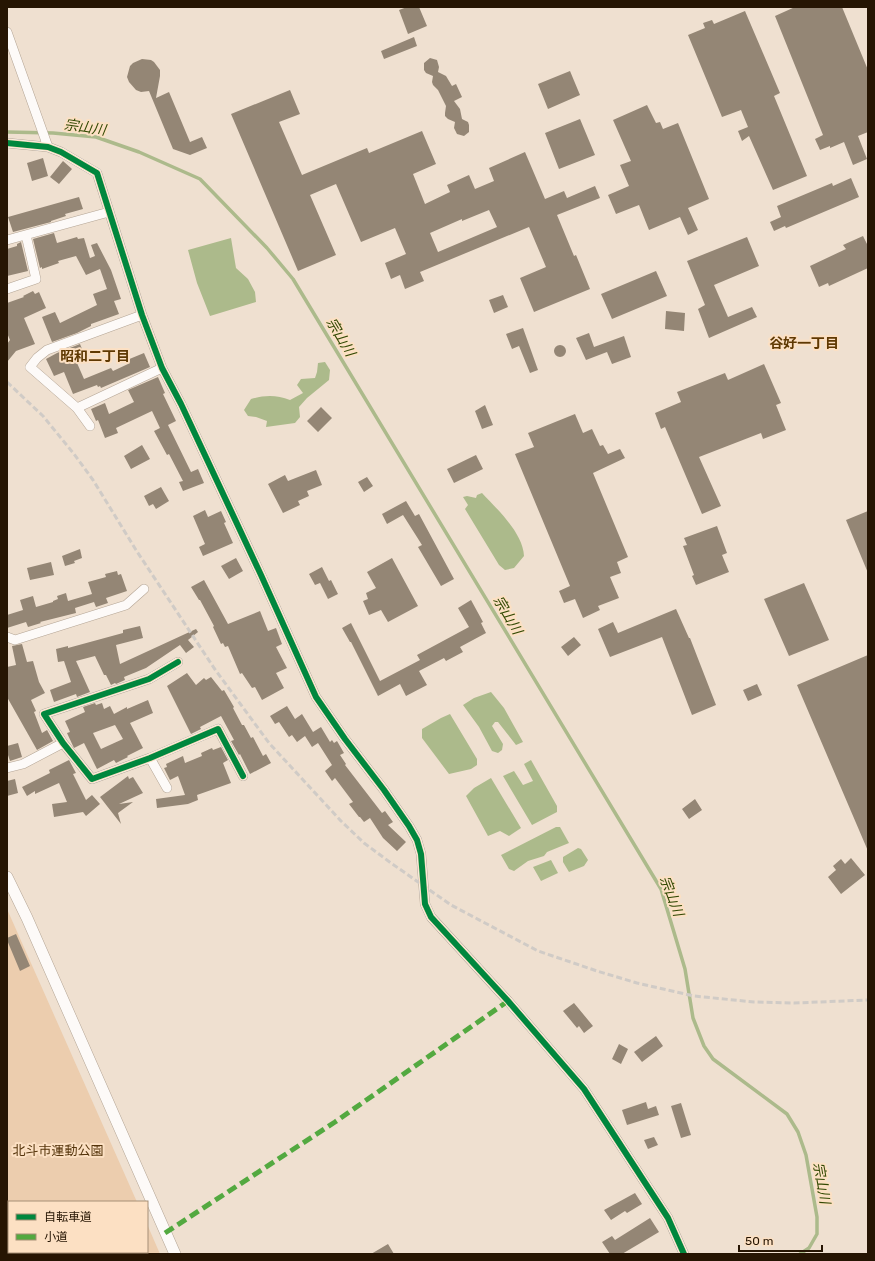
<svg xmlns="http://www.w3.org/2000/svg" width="875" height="1261" viewBox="0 0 875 1261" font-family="Rubik,'Noto Sans JP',sans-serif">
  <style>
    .green { fill: #eccdae }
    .water { fill: #acba8b }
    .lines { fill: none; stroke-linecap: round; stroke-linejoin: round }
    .stream { stroke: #acba8b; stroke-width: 3.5 }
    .building { fill: #948675; fill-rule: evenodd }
    .minor-casing { stroke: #b4a595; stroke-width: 10 }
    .tertiary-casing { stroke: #b4a595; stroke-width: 12 }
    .minor { stroke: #fdfaf8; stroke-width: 9 }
    .tertiary { stroke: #fdfaf8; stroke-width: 11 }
    .rail { stroke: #d0cbc6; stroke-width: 3; stroke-dasharray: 6 3; stroke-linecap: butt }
    .quiet { stroke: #53a940; stroke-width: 5; stroke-dasharray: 10 5; stroke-linecap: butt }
    .cycleway-casing { stroke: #fce0c3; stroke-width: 8 }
    .cycleway { stroke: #00873e; stroke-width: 6 }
    .labels { text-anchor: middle; stroke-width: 4; stroke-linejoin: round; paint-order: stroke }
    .park-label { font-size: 13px; fill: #55340b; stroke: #fce0c3 }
    .water-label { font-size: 14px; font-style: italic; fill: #324903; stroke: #fce0c3 }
    .neighbourhood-label { font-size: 14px; font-weight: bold; fill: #5f3903; stroke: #fce0c3 }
  </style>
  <rect width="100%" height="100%" fill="#efe0d0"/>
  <path class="green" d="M 7,909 L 137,1202 L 9,1202 L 9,1252 L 147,1252 L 147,1224 L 160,1254 L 7,1254 Z"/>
  <path class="water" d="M 231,238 L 236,268 L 248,279 L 255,292 L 256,302 L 210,316 L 197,283 L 188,250 Z
    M 325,362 L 330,370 L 329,380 L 307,398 L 299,407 L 300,417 L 295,423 L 266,427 L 267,421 L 256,417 L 248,416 L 244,410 L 251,399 C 265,395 277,395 290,400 L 303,393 L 297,385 L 301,379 L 315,378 L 317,372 L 318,363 Z
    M 482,493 C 497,509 523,533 524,556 L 514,568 L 505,570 L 499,565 L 465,509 L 468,505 L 463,497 L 467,496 L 476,498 L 477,495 Z
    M 491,692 L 504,708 L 523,742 L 516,745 L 498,722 L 495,722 L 492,726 L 503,744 L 502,750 L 498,753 L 492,751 L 479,727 L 463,705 L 474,698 Z
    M 450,714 L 477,759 L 477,765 L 471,769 L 449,774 L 422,738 L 422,729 L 441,718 Z
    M 531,760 L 557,806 L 557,812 L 532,825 L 503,776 L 514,771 L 523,785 L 533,781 L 524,764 Z
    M 491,778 L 521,828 L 509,836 L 500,831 L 488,836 L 466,796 L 474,788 Z
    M 556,827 L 560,827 L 569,843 L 547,852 L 544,856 L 528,861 L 514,871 L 509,869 L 501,855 Z
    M 578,848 L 581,849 L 588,860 L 584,866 L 569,872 L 563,862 L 563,857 Z
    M 551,860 L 558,873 L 541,881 L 533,867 Z"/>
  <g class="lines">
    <path class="stream" d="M 7,132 L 53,133 L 96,137 L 139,152 L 200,179 L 267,248 L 293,279 L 661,889 L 685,969 L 693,1018 L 704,1046 L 713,1059 L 787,1114 L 798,1132 L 806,1155 L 817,1217 L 817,1234 L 809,1248 L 800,1254"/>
  </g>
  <path class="building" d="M 407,7 L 419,7 L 427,26 L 408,34 L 399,10 Z
    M 795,7 L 842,7 L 868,70 L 868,132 L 858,136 L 867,159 L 853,165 L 844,142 L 830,148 L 830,146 L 820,150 L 815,139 L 823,135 L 775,16 Z
    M 745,11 L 780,93 L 774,96 L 807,176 L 773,190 L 749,136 L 742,141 L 738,131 L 748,127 L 741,110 L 722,117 L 688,35 L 705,28 L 703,23 L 712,20 L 714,24 Z
    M 414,37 L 417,46 L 384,59 L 381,51 Z
    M 430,58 L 437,60 L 439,67 L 438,72 L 446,76 L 452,86 L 456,84 L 462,97 L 454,101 L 460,109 L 462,119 L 468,122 L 469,125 L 469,132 L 464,136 L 457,134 L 454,128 L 455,122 L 448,119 L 445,116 L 445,113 L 446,106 L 438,90 L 433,85 L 432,82 L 433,76 L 426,73 L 424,70 L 424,63 Z
    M 142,59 L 151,60 L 154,62 L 160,70 L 160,76 L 156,98 L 169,92 L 190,142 L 202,137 L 207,148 L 190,155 L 173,149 L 149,91 L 141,92 L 136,90 L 129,82 L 127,77 L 130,66 L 133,63 Z
    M 570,71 L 580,95 L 548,109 L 538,84 Z
    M 290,90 L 300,114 L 279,122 L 302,175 L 367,148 L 369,153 L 422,131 L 436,164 L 413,174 L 425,204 L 450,192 L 447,185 L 469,175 L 475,189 L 494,181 L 489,168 L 525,152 L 545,199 L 564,191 L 567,198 L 595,186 L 600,198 L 557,215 L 574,256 L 576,255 L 590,289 L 534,312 L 520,278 L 546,267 L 529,227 L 420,272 L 424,281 L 405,289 L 400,275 L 391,279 L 385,263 L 406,254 L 395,228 L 361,242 L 336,184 L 310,195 L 336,255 L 298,271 L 231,114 ZM 489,210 L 497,227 L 438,252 L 430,233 L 462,219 L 462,221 Z
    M 647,105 L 656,123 L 660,122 L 663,129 L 678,123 L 709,199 L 688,208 L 698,230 L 688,235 L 680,217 L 649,230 L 639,205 L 616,214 L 608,195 L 629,186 L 620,165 L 631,161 L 613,120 Z
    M 580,119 L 595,155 L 559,169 L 545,133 Z
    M 43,158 L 48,176 L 32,181 L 27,163 Z
    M 63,161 L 72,169 L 59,184 L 50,177 Z
    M 851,178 L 859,197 L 786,228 L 785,226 L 774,231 L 770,222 L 781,217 L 777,206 L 832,183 L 833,186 Z
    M 79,197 L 83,209 L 65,214 L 66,216 L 51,221 L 51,222 L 13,232 L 8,217 Z
    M 54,233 L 57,243 L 77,237 L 78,239 L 84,238 L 90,258 L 95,256 L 91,245 L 97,243 L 111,270 L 121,299 L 114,301 L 119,314 L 91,324 L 91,326 L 77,333 L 52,342 L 42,317 L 55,312 L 60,323 L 97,305 L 93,294 L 107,289 L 100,269 L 86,275 L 76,256 L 58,261 L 59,263 L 42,269 L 42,267 L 40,268 L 33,239 Z
    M 863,236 L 868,246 L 868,268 L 829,286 L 828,283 L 819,287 L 810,266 L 846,249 L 843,245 Z
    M 747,237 L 759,266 L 714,285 L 728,317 L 752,307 L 757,317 L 709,338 L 698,309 L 705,305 L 687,261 Z
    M 21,242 L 28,271 L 7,276 L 7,249 L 17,246 L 17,244 Z
    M 656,271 L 667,296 L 612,319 L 601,294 Z
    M 33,291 L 35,294 L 39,292 L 46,308 L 24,318 L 35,344 L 16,351 L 7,362 L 7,344 L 10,340 L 7,333 L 7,303 L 24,297 L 23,296 Z
    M 503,295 L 508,307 L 494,313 L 489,300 Z
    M 666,311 L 685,313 L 684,331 L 665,329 Z
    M 523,328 L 538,370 L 530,373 L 519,346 L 512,349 L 506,334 Z
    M 589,333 L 594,347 L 624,336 L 631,357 L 612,364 L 607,352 L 586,360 L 576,338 Z
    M 80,344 L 86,359 L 77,363 L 84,379 L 111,368 L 113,371 L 128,364 L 127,360 L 144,353 L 150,367 L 101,388 L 100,386 L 98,387 L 97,385 L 73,394 L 64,372 L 54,376 L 46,359 L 57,353 Z
    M554 351a6 6 0 1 1 12 0a6 6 0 1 1-12 0Z
    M 764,364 L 781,403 L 776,405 L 786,430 L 763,439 L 761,433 L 699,457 L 721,506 L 702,514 L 665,427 L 661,429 L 655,413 L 681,402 L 677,392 L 725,373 L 728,380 Z
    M 158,377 L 165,393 L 163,394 L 176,421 L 168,425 L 191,472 L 198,469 L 204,483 L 183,491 L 179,482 L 183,481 L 169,454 L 167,455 L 154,431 L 160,428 L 152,411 L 116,428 L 118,433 L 105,438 L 98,420 L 96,421 L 91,409 L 105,403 L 109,414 L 134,402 L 128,390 Z
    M 485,405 L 493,425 L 482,429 L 475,411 Z
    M 321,407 L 332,418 L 318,432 L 307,421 Z
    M 575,414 L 583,433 L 592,429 L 600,446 L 603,445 L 608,454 L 620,449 L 625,458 L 593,473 L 628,557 L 617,562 L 621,573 L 610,577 L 619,598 L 598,606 L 600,610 L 583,618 L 575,599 L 564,603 L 559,591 L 570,586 L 515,454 L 534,447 L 528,433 Z
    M 142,445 L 150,459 L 131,469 L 124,456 Z
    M 476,455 L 483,469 L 454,483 L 447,469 Z
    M 316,470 L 322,485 L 307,491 L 309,496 L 298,501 L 300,505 L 283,513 L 268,484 L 285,475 L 288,481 Z
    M 367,477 L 373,486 L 364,492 L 358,482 Z
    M 161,487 L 169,501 L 156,509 L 153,504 L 149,506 L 144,496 Z
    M 406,501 L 415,516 L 419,514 L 454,579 L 441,586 L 418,547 L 422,545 L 403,515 L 387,524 L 382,514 Z
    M 205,510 L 208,517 L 221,511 L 226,522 L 224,523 L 233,543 L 203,556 L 199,547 L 205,544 L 193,516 Z
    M 868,511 L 868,573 L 846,520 Z
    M 717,526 L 727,553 L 722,555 L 729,572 L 696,585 L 692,576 L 694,575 L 683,546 L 687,545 L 684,538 Z
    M 80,549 L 82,558 L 74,561 L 75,563 L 65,566 L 62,556 Z
    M 236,558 L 243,571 L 229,579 L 221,566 Z
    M 392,558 L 418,606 L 388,622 L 381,610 L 369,615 L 363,601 L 368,599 L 366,593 L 376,588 L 367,572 Z
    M 51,562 L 54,575 L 30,580 L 27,568 Z
    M 322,567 L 329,581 L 331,580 L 338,594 L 328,599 L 320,583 L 315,585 L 309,574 Z
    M 117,571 L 118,575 L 121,574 L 127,591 L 106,598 L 108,603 L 96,607 L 94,602 L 75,608 L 76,613 L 40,622 L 41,623 L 28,627 L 26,622 L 7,628 L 7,615 L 23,610 L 20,600 L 33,596 L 36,607 L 53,602 L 53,601 L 58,599 L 57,596 L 66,593 L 68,601 L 92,594 L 88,582 L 106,577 L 105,574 Z
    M 204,580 L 228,624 L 260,611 L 268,631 L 276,628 L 282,644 L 276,647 L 287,668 L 276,673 L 284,688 L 262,700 L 255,687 L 252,688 L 242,673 L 240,674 L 228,646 L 225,647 L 223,643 L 221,644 L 213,627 L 214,626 L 200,600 L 199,600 L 191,587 Z
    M 804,583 L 829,640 L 789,656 L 764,599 Z
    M 471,600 L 483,622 L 481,623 L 486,633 L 460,647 L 463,652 L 446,661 L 444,658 L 419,671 L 427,685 L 406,696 L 400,684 L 378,696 L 351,642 L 350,642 L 342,628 L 351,623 L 380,681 L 420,660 L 417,655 L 469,627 L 458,608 Z
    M 676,609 L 689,638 L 690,638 L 716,705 L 692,715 L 662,637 L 610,657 L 598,629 L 613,622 L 618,633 Z
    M 140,626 L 143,638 L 116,645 L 120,664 L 196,629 L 198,632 L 188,640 L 194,647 L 186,653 L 180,645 L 146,668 L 124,677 L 125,680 L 116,684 L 115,683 L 111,685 L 106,675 L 104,675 L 95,656 L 76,661 L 90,692 L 77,697 L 76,694 L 54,702 L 50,690 L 71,682 L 64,661 L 58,662 L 56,649 L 68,646 L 68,648 L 123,633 L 123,630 Z
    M 574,637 L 581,645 L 568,656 L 561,647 Z
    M 22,644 L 27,662 L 33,661 L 39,682 L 45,693 L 31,700 L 36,711 L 34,712 L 42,733 L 47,730 L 53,741 L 37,750 L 7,697 L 7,667 L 16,665 L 12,646 Z
    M 868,655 L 868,851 L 797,685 Z
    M 187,673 L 196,685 L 204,678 L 206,680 L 211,677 L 222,691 L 224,690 L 234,707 L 233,708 L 242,725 L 244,725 L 251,738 L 253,737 L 263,756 L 266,754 L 271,763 L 250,774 L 240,754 L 239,755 L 231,741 L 234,740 L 221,716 L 200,727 L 201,729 L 191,734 L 167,686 Z
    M 757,684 L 762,695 L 748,701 L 743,690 Z
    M 148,700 L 153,713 L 130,723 L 143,748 L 127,756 L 128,757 L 116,763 L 114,760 L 97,769 L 84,743 L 74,748 L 73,746 L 67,733 L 70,732 L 65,721 L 85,712 L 83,707 L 95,703 L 96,705 L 102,703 L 104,709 L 110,706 L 114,714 L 127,707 L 127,709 ZM 115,725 L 123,739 L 101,749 L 93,733 Z
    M 287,706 L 295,719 L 302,714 L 313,732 L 321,727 L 330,742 L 332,740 L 334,743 L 337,741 L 344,753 L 340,755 L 346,764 L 345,765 L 382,813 L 385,811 L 393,822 L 388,825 L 406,842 L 397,851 L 383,838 L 370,818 L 364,822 L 360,817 L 359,817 L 349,804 L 353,802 L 335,778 L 332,781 L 325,771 L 332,765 L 318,743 L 312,747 L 305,736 L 297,742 L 292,735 L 289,737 L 279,722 L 275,724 L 270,716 Z
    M 18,743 L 22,757 L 10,761 L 7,752 L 7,746 Z
    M 221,747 L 228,760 L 223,763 L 231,783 L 197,795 L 198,800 L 188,804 L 157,808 L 156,799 L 185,795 L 178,776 L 170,780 L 164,768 L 167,767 L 166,764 L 183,756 L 185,763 L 202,756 L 201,753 L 212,748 L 213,750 Z
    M 69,760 L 76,773 L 73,774 L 86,800 L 92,795 L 100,804 L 86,816 L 83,812 L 54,817 L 52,804 L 67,802 L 59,783 L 35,794 L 35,791 L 27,796 L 22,787 L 50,773 L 49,770 Z
    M 128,776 L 129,779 L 133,777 L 143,793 L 119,804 L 133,802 L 118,813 L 121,824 L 100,797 Z
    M 15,779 L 18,793 L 7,796 L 7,781 Z
    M 695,799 L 702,810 L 689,819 L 682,809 Z
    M 851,858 L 865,875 L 841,894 L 828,877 L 836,870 L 833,866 L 841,859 L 845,864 Z
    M 16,934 L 30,966 L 20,971 L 7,940 L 7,938 Z
    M 574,1003 L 593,1026 L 584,1033 L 579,1026 L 577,1028 L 563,1011 Z
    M 656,1036 L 663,1046 L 642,1062 L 634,1052 Z
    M 619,1044 L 628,1049 L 621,1064 L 612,1059 Z
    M 646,1102 L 648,1109 L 656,1106 L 659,1115 L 627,1125 L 622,1110 Z
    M 681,1103 L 691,1135 L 681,1138 L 671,1106 Z
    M 654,1137 L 658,1145 L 648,1149 L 644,1140 Z
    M 635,1193 L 642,1204 L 627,1213 L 625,1211 L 611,1220 L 604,1210 Z
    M 650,1218 L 659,1232 L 622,1254 L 610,1254 L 602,1242 L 612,1236 L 615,1240 Z
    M 388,1244 L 394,1254 L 371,1254 Z"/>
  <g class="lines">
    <defs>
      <path id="minor" d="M 7,32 L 48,147
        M 7,143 L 48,147 L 61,152 L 97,173 L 142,315 L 162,368 L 181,404 L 261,575 L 316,697 L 345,739 L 384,790 L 409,826 L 417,840 L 421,854 L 425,904 L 431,917 L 508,1001 L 584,1089 L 668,1218 L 684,1254
        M 7,240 L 109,212
        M 7,289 L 36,279 L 26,235
        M 77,408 L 162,368
        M 90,426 L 77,408 L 30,367 L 37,358 L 47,350 L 142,315
        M 7,637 L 15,640 L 126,605 L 144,589
        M 178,662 L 149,679 L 44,714 L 63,743 L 92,779 L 150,758 L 218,729 L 243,776
        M 150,758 L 167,788
        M 7,768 L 23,764 L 63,743"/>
      <path id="tertiary" d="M 7,877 L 27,918 L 175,1254"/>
    </defs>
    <use href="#minor" class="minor-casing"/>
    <use href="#tertiary" class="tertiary-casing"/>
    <use href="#minor" class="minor"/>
    <use href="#tertiary" class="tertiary"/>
    <path class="rail" d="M 7,382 L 43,416 L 74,454 L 93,480 L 136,550 L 214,668 L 269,743 L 341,821 L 364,843 L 391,863 L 451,905 L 538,951 L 597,971 L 637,983 L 694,996 L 754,1002 L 794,1003 L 868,1000"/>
    <path class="quiet" d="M 165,1233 L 335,1122 L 508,1001"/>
    <defs>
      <path id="cycleway" d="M 7,143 L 48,147 L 61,152 L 97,173 L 142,315 L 162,368 L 181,404 L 261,575 L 316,697 L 345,739 L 384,790 L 409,826 L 417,840 L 421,854 L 425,904 L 431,917 L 508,1001 L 584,1089 L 668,1218 L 684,1254
        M 178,662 L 149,679 L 44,714 L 63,743 L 92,779 L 150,758 L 218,729 L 243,776"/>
    </defs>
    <use href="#cycleway" class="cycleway-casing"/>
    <use href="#cycleway" class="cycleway"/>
  </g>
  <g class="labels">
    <g class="park-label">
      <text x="58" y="1155">北斗市運動公園</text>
    </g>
    <g class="water-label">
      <text transform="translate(85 127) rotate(8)" y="5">宗山川</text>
      <text transform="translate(341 337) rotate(59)" y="5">宗山川</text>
      <text transform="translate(508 615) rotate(59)" y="5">宗山川</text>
      <text transform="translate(672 896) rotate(69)" y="5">宗山川</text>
      <text transform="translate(822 1183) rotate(80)" y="5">宗山川</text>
    </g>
    <g class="neighbourhood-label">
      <text x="804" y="348">谷好一丁目</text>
      <text x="95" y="361">昭和二丁目</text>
    </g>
  </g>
  <rect width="875" height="1261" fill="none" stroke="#261503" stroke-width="16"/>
  <rect x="8" y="1201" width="140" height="52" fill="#fce0c3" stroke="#a68f76"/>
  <rect x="16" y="1214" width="20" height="6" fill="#00873e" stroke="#a68f76"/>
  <text x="44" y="1221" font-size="12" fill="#261503">自転車道</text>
  <rect x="16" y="1234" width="20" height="6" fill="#53a940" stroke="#a68f76"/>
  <text x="44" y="1241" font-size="12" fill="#261503">小道</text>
  <path d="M739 1245v6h83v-6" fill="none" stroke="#261503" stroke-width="2"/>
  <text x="745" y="1245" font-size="12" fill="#261503" stroke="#fce0c3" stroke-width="3" paint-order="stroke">50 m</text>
</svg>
